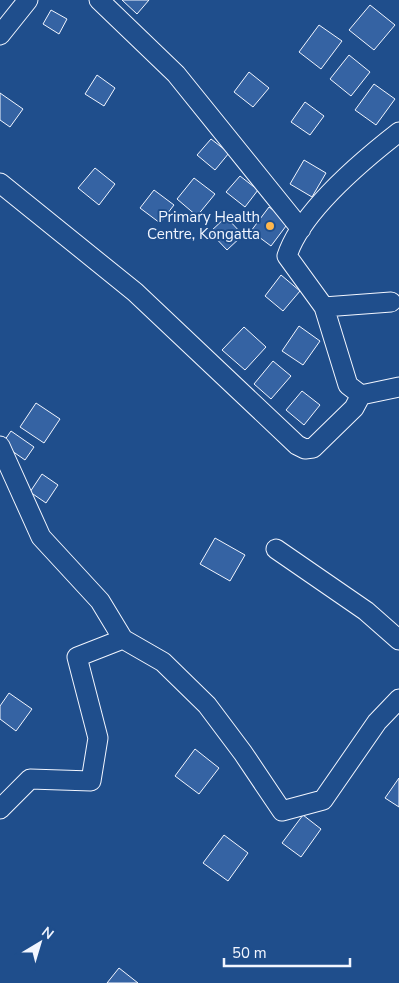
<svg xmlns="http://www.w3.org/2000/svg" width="399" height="983" viewBox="0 0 399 983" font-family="'Nunito Sans',sans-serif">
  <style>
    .building { fill: #3563a3; stroke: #f2f6ff }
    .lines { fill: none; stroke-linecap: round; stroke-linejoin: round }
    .minor-casing { stroke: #f2f6ff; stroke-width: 21 }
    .minor { stroke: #1f4e8c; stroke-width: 19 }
    .poi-dot { fill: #ffb74d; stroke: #1f4e8c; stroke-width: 2 }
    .labels { text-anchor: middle; stroke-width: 4; stroke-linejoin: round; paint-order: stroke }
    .poi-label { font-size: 15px; fill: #f2f6ff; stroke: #1f4e8c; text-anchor: end }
  </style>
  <rect width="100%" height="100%" fill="#1f4e8c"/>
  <path class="building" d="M 122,0 L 149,0 L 137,14 Z
    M 370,5 L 395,25 L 374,50 L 349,30 Z
    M 51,10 L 67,19 L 59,34 L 43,24 Z
    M 319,25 L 342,41 L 321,69 L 299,52 Z
    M 349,55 L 370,72 L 351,96 L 330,79 Z
    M 249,72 L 269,88 L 253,107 L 234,92 Z
    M 97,75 L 115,88 L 104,106 L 85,94 Z
    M 374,84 L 395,99 L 376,125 L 355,110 Z
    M 0,93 L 23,109 L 10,127 L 0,120 Z
    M 305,102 L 324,116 L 310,135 L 291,122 Z
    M 211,139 L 229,153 L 215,170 L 197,155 Z
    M 304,160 L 326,173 L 312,197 L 290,184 Z
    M 95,168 L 115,184 L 99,205 L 78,188 Z
    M 240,176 L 258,190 L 245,207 L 226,192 Z
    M 194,178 L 215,194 L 197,216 L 177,199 Z
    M 154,190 L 174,205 L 160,223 L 140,208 Z
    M 269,207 L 289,222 L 271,246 L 251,231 Z
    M 226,217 L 243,235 L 227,250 L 210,232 Z
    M 281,275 L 300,291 L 283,311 L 265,296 Z
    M 299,326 L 320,341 L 303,365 L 282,351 Z
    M 244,327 L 266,347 L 245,370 L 222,350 Z
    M 273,361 L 291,376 L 271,399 L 254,384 Z
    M 302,391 L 320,405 L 304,425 L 286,410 Z
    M 36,403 L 60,419 L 44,443 L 20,427 Z
    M 11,431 L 34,447 L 25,460 L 2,444 Z
    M 42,474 L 58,485 L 46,503 L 30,492 Z
    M 215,538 L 245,555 L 230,581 L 200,564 Z
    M 9,693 L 32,709 L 16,731 L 0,719 L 0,706 Z
    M 195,749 L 219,768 L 199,794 L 175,776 Z
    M 399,778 L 399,807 L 385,798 Z
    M 303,815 L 321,829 L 301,857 L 282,843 Z
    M 224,835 L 248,853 L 228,881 L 203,863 Z
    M 119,968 L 138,983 L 107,983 Z"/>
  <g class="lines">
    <defs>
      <path id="minor" d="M 99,0 L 176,74 L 301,229
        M 0,35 L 28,0
        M 0,183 L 135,292 L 297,445 L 305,449 L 313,448 L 354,408 L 361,395
        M 391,302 L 324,307 L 287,256 C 301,212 363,160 399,132
        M 324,307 L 348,385 L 361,395 L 399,387
        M 0,446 L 41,537 L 100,601 L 123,639 L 163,662 L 207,705 L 243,753 L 282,811 L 323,800 L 377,722 L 399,699
        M 276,549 L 366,611 L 399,640
        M 0,809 L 30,779 L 91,781 L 98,738 L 77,657 L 123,639"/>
    </defs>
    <use href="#minor" class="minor-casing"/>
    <use href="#minor" class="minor"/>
  </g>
  <circle class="poi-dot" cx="270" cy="226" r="5"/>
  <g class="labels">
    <g class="poi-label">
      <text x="260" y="222">Primary Health<tspan x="260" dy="17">Centre, Kongatta</tspan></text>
    </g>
  </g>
  <g transform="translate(40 943) rotate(38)" stroke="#1f4e8c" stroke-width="4" paint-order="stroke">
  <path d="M0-4L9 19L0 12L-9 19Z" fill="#f2f6ff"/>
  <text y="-8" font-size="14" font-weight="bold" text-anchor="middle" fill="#f2f6ff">N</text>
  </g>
  <path d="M224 958v8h126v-8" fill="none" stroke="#f2f6ff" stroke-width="2.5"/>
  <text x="232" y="958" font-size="15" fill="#f2f6ff" stroke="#1f4e8c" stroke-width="4" paint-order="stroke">50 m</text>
</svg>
